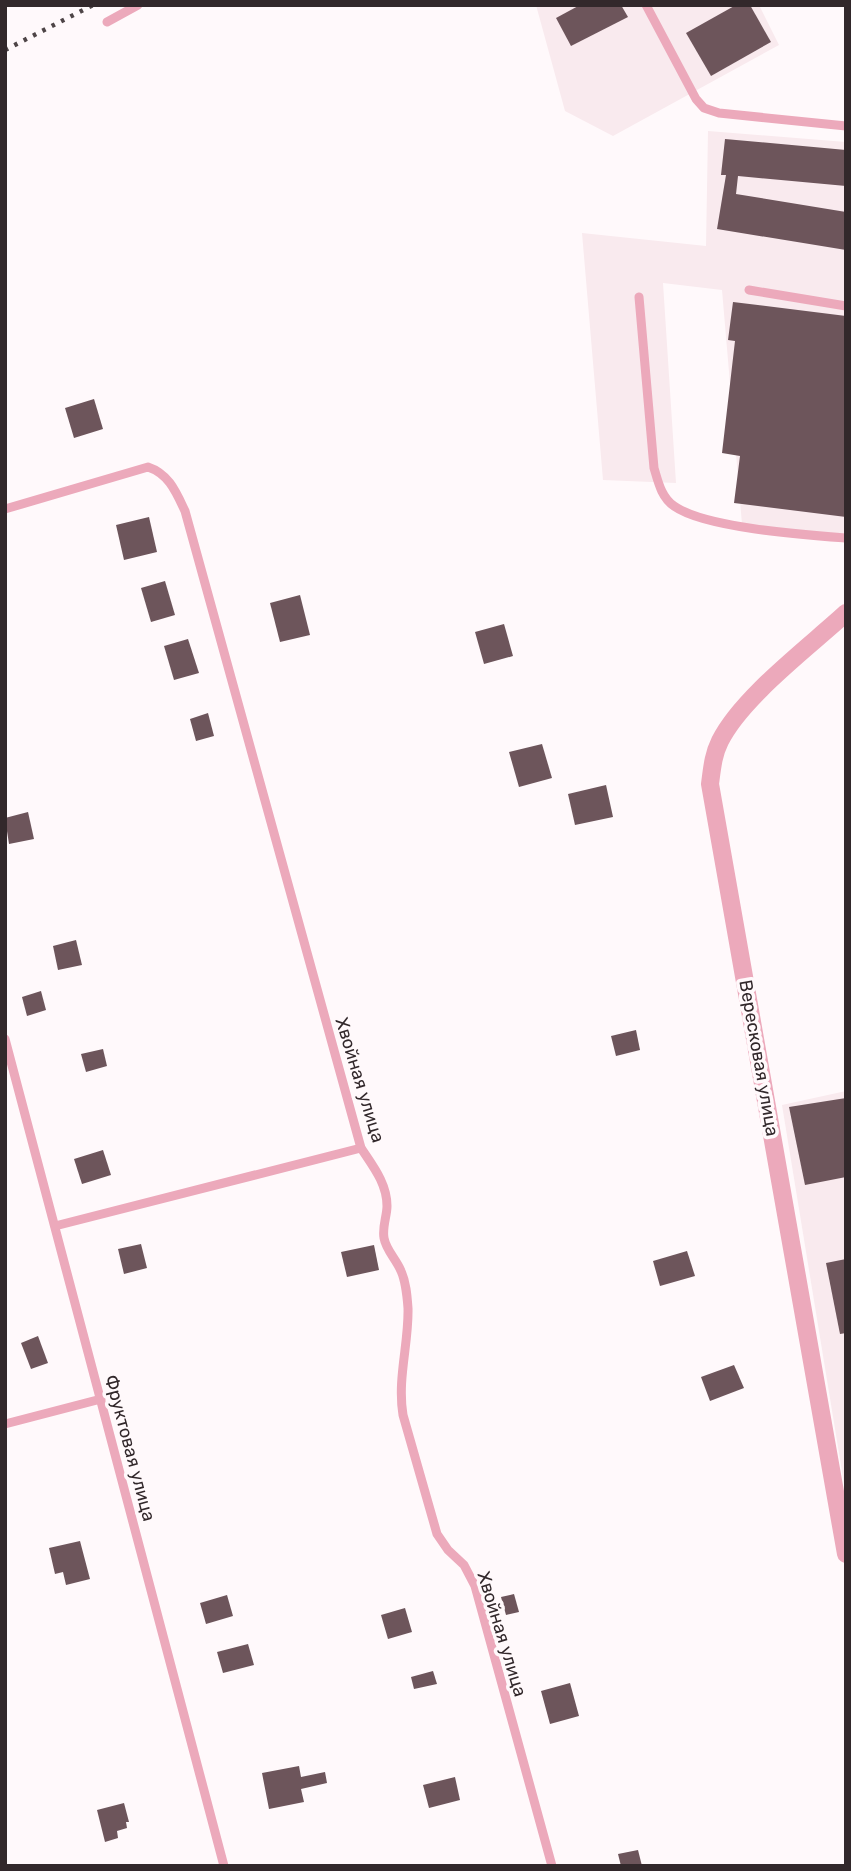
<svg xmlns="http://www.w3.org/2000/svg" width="851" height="1871" font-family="Rubik,sans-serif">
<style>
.built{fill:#f9eaee}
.building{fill:#6d555b}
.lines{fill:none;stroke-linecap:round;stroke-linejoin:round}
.lane{stroke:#eca9bb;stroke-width:9}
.street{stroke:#eca9bb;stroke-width:18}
.rail{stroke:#4e4547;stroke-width:4.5;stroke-dasharray:3.5 7;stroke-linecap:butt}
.labels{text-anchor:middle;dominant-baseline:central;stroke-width:7;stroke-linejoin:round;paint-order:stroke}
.street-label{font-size:18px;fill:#32282b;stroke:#fff9fb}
</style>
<rect width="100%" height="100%" fill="#fff9fb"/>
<g class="built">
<polygon points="536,5 759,5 779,45 613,136 565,111"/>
<polygon points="708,131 846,142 846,536 742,524 722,290 663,283 676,483 603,480 582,233 706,246"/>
<polygon points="846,1091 846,1496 782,1105"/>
</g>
<g class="building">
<polygon points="580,5 621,5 628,17 571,46 556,18"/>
<polygon points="736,5 750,5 771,42 711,76 686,33"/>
<polygon points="725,139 846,150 846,186 738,176 736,194 846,212 846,250 717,229 726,175 721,175"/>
<polygon points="733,302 846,316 846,517 734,503 740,456 722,453 735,341 728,340"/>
<polygon points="94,399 103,429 74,438 65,408"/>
<polygon points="149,517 157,552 124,560 116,525"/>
<polygon points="165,581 175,615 151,622 141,588"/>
<polygon points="300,595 310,635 280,642 270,603"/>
<polygon points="504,624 513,656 484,664 475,632"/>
<polygon points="188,639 199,673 174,680 164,646"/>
<polygon points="208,713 214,736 196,741 190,719"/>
<polygon points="542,744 552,778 519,787 509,752"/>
<polygon points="606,785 613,817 575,825 568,794"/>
<polygon points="28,812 34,839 9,844 5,818"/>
<polygon points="76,940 82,965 58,970 53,946"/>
<polygon points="41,991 46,1010 27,1016 22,997"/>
<polygon points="636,1030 640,1050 616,1056 611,1036"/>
<polygon points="103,1049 107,1066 86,1072 81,1054"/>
<polygon points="846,1098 846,1177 805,1185 789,1107"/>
<polygon points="103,1150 111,1175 82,1184 74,1159"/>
<polygon points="141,1244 147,1268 124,1274 118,1249"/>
<polygon points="374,1245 379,1270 347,1277 341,1252"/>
<polygon points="687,1251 695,1276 660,1286 653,1261"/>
<polygon points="846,1259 846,1333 840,1334 826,1263"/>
<polygon points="38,1336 48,1363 31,1369 21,1343"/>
<polygon points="734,1365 744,1388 710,1401 701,1377"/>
<polygon points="80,1541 90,1579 66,1585 63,1572 55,1574 49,1548"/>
<polygon points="514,1594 519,1612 506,1615 501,1597"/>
<polygon points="227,1595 233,1616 206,1624 200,1603"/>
<polygon points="405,1608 412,1632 388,1639 381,1615"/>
<polygon points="248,1644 254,1665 223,1673 217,1652"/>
<polygon points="433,1671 437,1684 414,1689 411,1677"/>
<polygon points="570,1683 579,1716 550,1724 541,1691"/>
<polygon points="299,1766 301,1777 325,1772 327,1783 301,1789 304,1802 269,1809 262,1773"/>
<polygon points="455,1777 460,1800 429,1808 423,1785"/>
<polygon points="124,1803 129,1822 126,1822 127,1828 117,1831 118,1838 105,1842 97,1810"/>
<polygon points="638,1850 642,1866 621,1866 618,1854"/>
</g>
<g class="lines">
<g class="lane">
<polyline points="646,5 696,99 704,108 719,113 846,126"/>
<polyline points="107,22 138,5"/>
<polyline points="749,290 846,306"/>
<path d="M639,297L654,468C658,481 661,497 674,506C705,528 806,535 846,538"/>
<path d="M5,509L148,467C169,474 176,492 185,511L361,1148C372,1165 387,1183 387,1206C387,1216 382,1227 384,1238C386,1250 396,1259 401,1271C406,1282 407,1295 408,1308C409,1343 397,1379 403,1415L437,1534L448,1550L464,1565L475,1586L552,1866"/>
<polyline points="5,1039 224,1866"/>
<polyline points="55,1226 361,1148"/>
<polyline points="5,1424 101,1399"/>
</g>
<path class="street" d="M846,613C809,647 742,697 720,741C713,755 712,769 710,784L846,1554"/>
<polyline class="rail" points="5,50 93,5"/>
</g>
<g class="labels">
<g class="street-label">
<text transform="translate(759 1058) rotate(80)">Вересковая улица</text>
<text transform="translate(360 1080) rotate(73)">Хвойная улица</text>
<text transform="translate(130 1448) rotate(75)">Фруктовая улица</text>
<text transform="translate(502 1634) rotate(73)">Хвойная улица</text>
</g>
</g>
<rect width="851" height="1871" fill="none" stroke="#32282b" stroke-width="14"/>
</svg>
